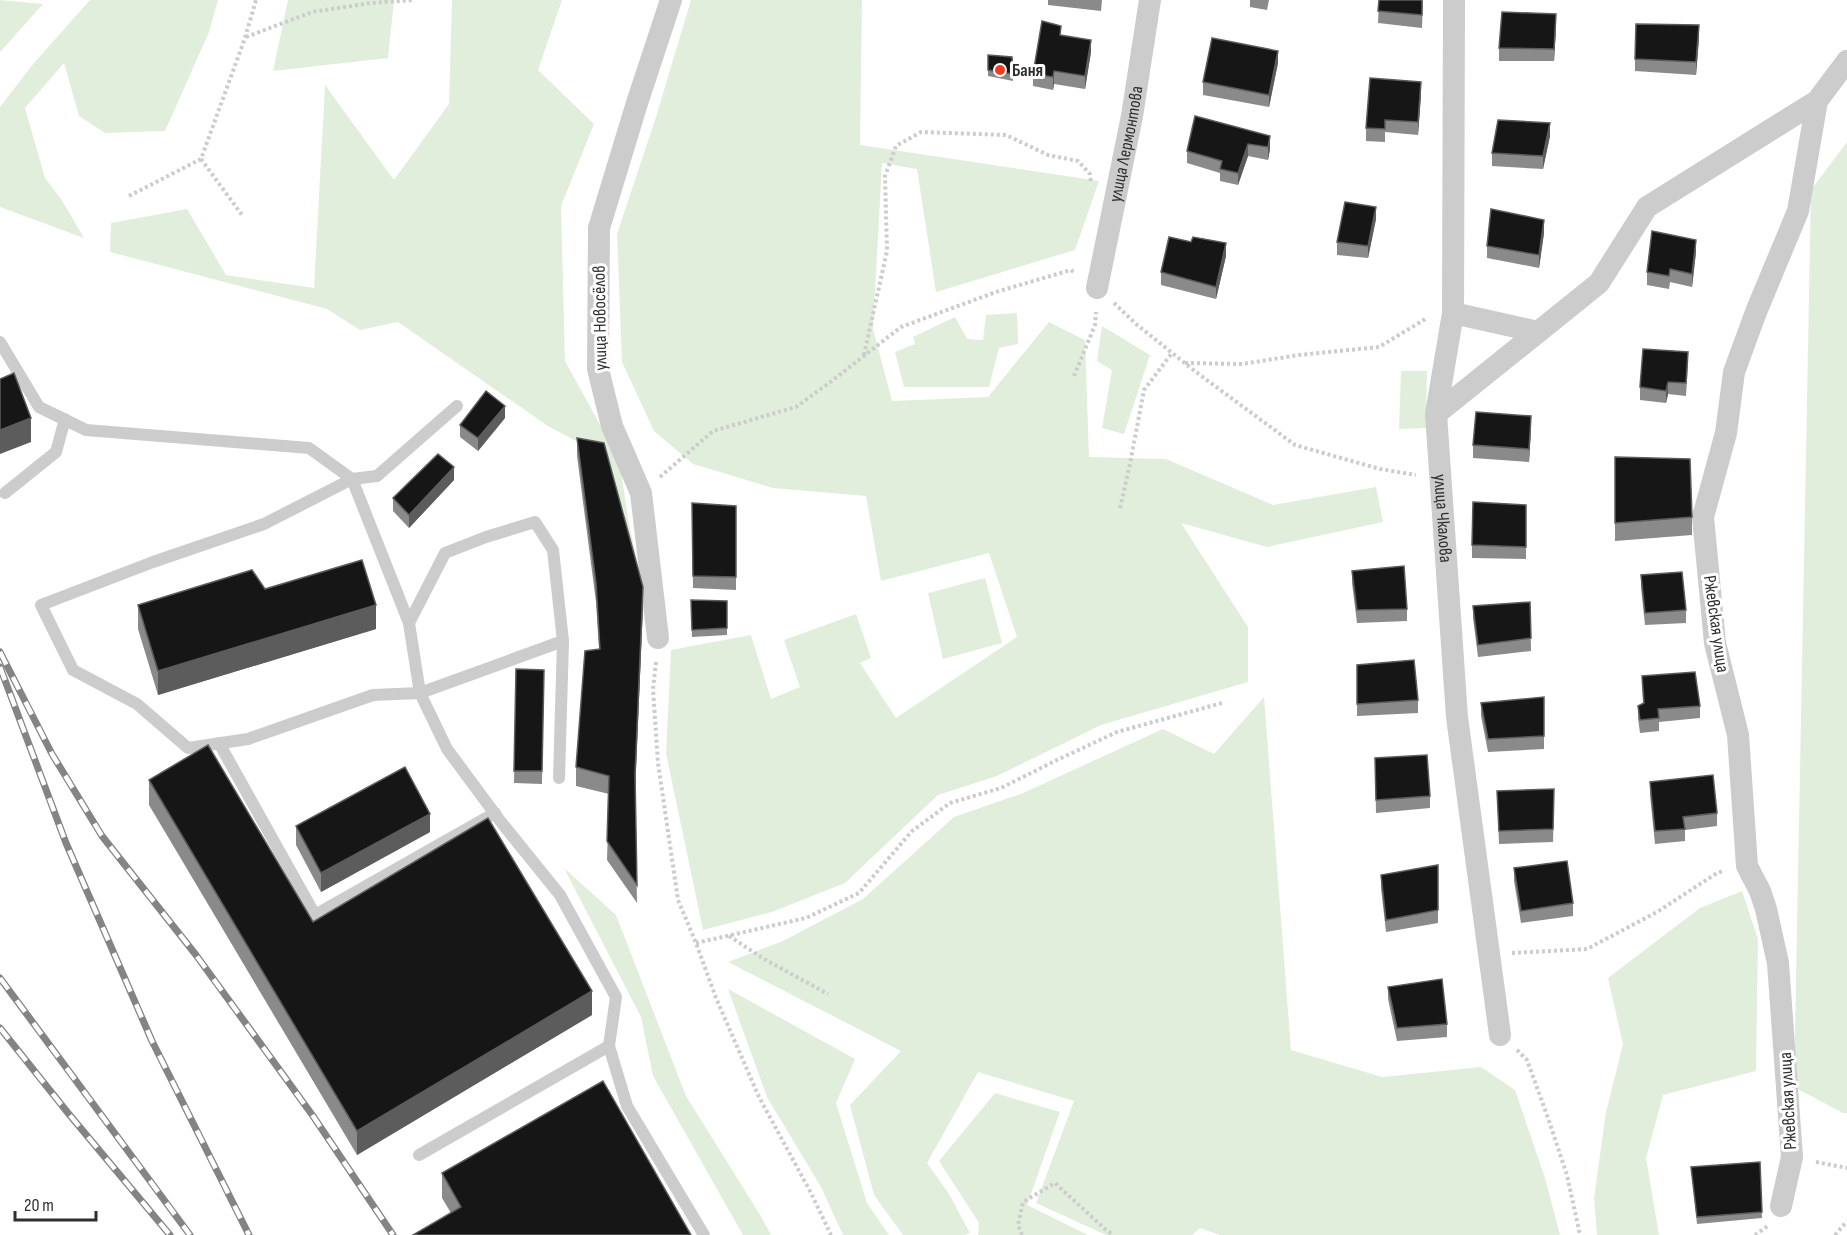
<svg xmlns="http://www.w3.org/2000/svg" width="1847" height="1235" font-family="'Sofia Sans Condensed',sans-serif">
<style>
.green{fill:#e2eedc}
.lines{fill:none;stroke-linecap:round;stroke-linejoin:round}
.path{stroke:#ccc;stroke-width:4;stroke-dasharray:3 3;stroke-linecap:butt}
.lane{stroke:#ccc;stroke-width:12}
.street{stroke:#ccc;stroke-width:22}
.rail-casing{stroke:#848484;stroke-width:7}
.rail{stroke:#fff;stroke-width:4.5;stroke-dasharray:14;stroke-linecap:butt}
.wall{fill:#8a8a8a}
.shaded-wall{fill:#5c5c5c}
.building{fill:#161616;stroke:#5c5c5c;stroke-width:1.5}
.poi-dot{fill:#f73921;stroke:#fff;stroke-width:2}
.labels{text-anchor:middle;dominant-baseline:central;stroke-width:6;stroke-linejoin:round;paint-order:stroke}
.poi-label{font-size:18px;font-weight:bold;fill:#2f2f2f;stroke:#fff;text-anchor:start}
.street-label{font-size:18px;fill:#2f2f2f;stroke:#fff}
</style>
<rect width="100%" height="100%" fill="#fff"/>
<g class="green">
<polygon points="0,0 43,4 0,52"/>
<polygon points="90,0 218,0 209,32 165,131 105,133 79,116 64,63 25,108 45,178 61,199 84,238 0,207 0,107 34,63"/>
<polygon points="288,0 394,0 388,58 273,71"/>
<polygon points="452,0 562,0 538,70 594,124 561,206 565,361 619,459 629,524 642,581 644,605 606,457 548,426 398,322 360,330 327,309 110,252 111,223 187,209 226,275 314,288 325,85 394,180 449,104"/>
<polygon points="691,0 862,0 860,145 1099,181 1075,250 936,292 917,169 882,163 873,329 892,401 988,397 1049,322 1085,340 1089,457 1166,459 1273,505 1376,487 1383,522 1267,547 1181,523 1248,627 1248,682 1101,725 997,776 938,795 845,883 772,912 703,930 666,753 671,650 751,635 771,699 800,687 784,640 856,614 871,658 860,663 896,718 1017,637 989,553 881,581 866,496 773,488 693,464 654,431 622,362 617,234 656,117"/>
<polygon points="1847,142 1847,1113 1843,1113 1794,1087 1811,190"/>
<polygon points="1017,313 1018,344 999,348 989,387 904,387 895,352 915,344 913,337 955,317 967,339 983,340 986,315"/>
<polygon points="1102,326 1150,355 1124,434 1102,428 1112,370 1097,361"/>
<polygon points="1401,371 1427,371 1426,428 1399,429"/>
<polygon points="985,578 1002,643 943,659 928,593"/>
<polygon points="1264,697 1291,1050 1382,1077 1481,1067 1515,1090 1545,1178 1560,1235 1220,1235 1200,1228 1192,1235 1106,1235 1036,1203 1074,1101 978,1072 927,1163 949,1194 970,1233 965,1235 903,1235 874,1195 850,1105 901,1051 728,962 783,941 863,899 954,817 1023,793 1163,729 1214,754"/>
<polygon points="564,868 616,915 686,1096 762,1218 771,1235 743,1235 653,1076 641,1017"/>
<polygon points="1742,891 1758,939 1756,1071 1663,1095 1646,1158 1659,1235 1597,1235 1594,1198 1606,1112 1623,1044 1608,978 1700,908"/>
<polygon points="728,989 855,1059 836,1103 867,1203 889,1235 843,1235 821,1187 767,1097"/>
<polygon points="995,1093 1060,1112 1027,1205 1088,1235 978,1235 979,1223 939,1161"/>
</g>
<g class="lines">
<g class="path">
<polyline points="246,37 312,12 371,3 414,0"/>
<polyline points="201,159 242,215"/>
<polyline points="129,196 201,159 245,38 256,0"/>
<polyline points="1114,303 1136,324 1196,372 1295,445 1380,469 1416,475"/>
<polyline points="864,355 887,251 885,176 896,146 921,132 1006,135 1048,155 1078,161 1090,174 1091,183"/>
<polyline points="1185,363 1242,364 1299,355 1379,347 1427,318"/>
<polyline points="1074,376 1095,325 1096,312"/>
<polyline points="660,477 713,431 796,407 833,380 901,327 996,292 1071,270 1075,273"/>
<polyline points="1120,508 1129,469 1144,390 1172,353"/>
<polyline points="656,662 653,689 658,763 678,900 696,943 716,998 759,1097 811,1193 831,1235"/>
<polyline points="729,936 764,959 828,994"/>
<polyline points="696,943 806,918 859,893 912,831 950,803 1001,788 1057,760 1117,732 1222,703"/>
<polyline points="1512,953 1587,949 1657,912 1717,873 1723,871"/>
<polyline points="1517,1050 1527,1060 1548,1118 1567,1175 1580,1235"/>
<polyline points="1816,1162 1847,1168"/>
<polyline points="1022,1235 1018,1225 1023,1202 1055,1183 1105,1229 1113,1235"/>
<polyline points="1755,1235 1769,1225"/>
<polyline points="1835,1235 1847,1221"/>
</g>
<g class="lane">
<polyline points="0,342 39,407 86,430 309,448 352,479 409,623"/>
<polyline points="457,406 377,476 352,479 264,524 153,562 41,605 73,670 137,704 188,748 248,739 373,695 420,693 563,641"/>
<polyline points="5,493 56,452 65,419"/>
<polyline points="219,743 315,915 495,813"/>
<polyline points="559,778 563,641 553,550 535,522 486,537 445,553 409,623 420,693 447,749 501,822 560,895 616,997 609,1046 627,1106 704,1235"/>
<polyline points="419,1155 609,1046"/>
</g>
<g class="street">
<path id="s1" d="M1454,0L1453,313L1436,414L1457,717L1500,1035"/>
<path id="s2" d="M1097,288L1132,116L1150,0"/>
<polyline points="1453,313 1538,332"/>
<polyline points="1436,414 1599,283 1647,207 1817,101"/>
<polyline points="658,638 641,493 612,426 598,369 599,228 637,103 671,0"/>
<polyline points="1781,1206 1792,1157 1778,963 1766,909 1760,891 1747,866 1738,735 1715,643 1703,517 1726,433 1734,372 1756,312 1798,211 1817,101 1847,61"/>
</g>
<defs>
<g id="rail">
<polyline points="0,652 52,754 102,836 196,955 313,1116 393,1235"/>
<polyline points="0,667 66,843 152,1041 249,1235"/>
<polyline points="0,978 190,1235"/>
<polyline points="0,1028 68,1113 170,1235"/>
</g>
</defs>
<use href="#rail" class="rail-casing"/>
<use href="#rail" class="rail"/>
</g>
<g class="wall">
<polygon points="1048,0 1102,0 1101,11 1048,5"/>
<polygon points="1250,0 1269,0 1267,10 1250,7"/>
<polygon points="1379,0 1423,0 1422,28 1378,23"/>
<polygon points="1556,27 1554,61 1499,61 1499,48"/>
<polygon points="1061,35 1091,52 1085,89 1054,84 1053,90 1033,86 1033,74"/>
<polygon points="1699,38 1696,75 1635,71 1635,59"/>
<polygon points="988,55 1012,57 1013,81 988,76"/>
<polygon points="1278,63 1269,107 1203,95 1203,82"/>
<polygon points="1421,95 1418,135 1385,132 1385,142 1366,141 1366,128"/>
<polygon points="1270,136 1270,149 1268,160 1248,156 1238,185 1220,181 1220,173 1187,163 1187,151"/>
<polygon points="1550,136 1543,169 1492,166 1492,153"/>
<polygon points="1376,219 1368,258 1337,255 1337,242"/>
<polygon points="1544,233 1539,268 1487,258 1487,246"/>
<polygon points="1191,242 1226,256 1216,299 1161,285 1161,272"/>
<polygon points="1696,252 1692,287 1670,282 1669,289 1647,285 1647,272"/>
<polygon points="1688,364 1686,396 1668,394 1666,403 1640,400 1640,387"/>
<polygon points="505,418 478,451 460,437 460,425"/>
<polygon points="1531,428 1529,462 1473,458 1473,445"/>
<polygon points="577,438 643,606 635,789 637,903 607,860 609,794 576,786 576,767 599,649 596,602 577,456"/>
<polygon points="1615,457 1692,517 1692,535 1615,541"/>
<polygon points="454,480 409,528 393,511 393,498"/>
<polygon points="692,503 736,506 736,590 693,588"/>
<polygon points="1526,505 1526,559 1472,558 1472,545"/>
<polygon points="1352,571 1407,609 1407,621 1357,623 1352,583"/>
<polygon points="1641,575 1686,610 1686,623 1645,625 1641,587"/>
<polygon points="265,589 376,629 158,695 138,629 138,605"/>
<polygon points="691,600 727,601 727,635 692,637"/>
<polygon points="1530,602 1531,651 1478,657 1473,618 1473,606"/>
<polygon points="1357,665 1418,700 1418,713 1357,716"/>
<polygon points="516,669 544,670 542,784 514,783"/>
<polygon points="1642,676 1700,706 1700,718 1659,722 1659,731 1640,733 1638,718 1638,706 1643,703"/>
<polygon points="1544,697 1544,749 1488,752 1481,716 1481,703"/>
<polygon points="1375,758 1430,796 1430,808 1376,813"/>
<polygon points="149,780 313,922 592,1015 357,1155 149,805"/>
<polygon points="1650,782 1717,813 1717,826 1685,830 1685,841 1655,844 1650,795"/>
<polygon points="1497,791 1554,802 1553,842 1499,844"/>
<polygon points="296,826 430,832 321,892 296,845"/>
<polygon points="1438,865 1438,923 1386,932 1381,888 1381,875"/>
<polygon points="1514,868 1573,903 1573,916 1521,923 1514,881"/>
<polygon points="1388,987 1447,1024 1447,1037 1397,1041 1388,999"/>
<polygon points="1760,1162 1762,1218 1697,1224 1691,1167"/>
<polygon points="442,1173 691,1235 451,1213 442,1198"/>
</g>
<g class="shaded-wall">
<polygon points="1556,14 1556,27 1554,61 1554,49"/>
<polygon points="1699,25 1699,38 1696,75 1696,62"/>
<polygon points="1091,40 1091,52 1085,89 1085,76"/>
<polygon points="1278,51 1278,63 1269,107 1269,95"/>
<polygon points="1054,71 1054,84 1053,90 1053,77"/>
<polygon points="1421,82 1421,95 1418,135 1418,122"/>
<polygon points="1550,123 1550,136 1543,169 1543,156"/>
<polygon points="1270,136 1270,149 1268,160 1268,147"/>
<polygon points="1248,144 1248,156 1238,185 1238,173"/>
<polygon points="1376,207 1376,219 1368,258 1368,246"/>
<polygon points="1544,220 1544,233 1539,268 1539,255"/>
<polygon points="1696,240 1696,252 1692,287 1692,274"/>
<polygon points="1226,243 1226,256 1216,299 1216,287"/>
<polygon points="1668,382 1668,394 1666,403 1666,391"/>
<polygon points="505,406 505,418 478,451 478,438"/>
<polygon points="1531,416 1531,428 1529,462 1529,449"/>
<polygon points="31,418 31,442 0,454 0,430"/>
<polygon points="454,467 454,480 409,528 409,515"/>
<polygon points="643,587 643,606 635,794 635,775"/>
<polygon points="376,605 376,629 158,695 158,671"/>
<polygon points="430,814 430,832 321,892 321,873"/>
<polygon points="592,991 592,1015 357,1155 357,1131"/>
</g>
<g class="building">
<polygon points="1379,0 1422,0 1422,15 1378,11"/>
<polygon points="1502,12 1556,14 1554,49 1499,48"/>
<polygon points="1042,21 1061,26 1060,35 1091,40 1085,76 1054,71 1053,77 1033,74"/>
<polygon points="1636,24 1699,25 1696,62 1635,59"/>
<polygon points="1212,38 1278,51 1269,95 1203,82"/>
<polygon points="988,55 1012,57 1013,74 988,70"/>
<polygon points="1370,78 1421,82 1418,122 1385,120 1385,129 1366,128"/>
<polygon points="1195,116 1270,136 1268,147 1248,144 1238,173 1220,169 1222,161 1187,151"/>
<polygon points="1498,120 1550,123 1543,156 1492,153"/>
<polygon points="1345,202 1376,207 1368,246 1337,242"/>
<polygon points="1491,209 1544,220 1539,255 1487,246"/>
<polygon points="1652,231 1696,240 1692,274 1670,269 1669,276 1647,272"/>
<polygon points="1169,237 1191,242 1193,237 1226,243 1216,287 1161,272"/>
<polygon points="1643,349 1688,352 1686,383 1668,382 1666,391 1640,387"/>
<polygon points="14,373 31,418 0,430 0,379"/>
<polygon points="486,391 505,406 478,438 460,425"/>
<polygon points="1476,412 1531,416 1529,449 1473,445"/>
<polygon points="577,438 604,443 643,587 635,775 637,885 607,841 609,776 576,767 585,651 600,649 596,583"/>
<polygon points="438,454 454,467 409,515 393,498"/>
<polygon points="1615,457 1690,459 1692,517 1615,523"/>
<polygon points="1473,502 1526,505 1526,547 1472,545"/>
<polygon points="692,503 736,506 736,577 693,576"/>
<polygon points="362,560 376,605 158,671 138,605 252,570 265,589"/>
<polygon points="1404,566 1407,609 1357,610 1352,571"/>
<polygon points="1682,572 1686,610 1645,613 1641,575"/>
<polygon points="691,600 727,601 727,628 692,630"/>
<polygon points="1530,602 1531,638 1478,645 1473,606"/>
<polygon points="1414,660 1418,700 1357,704 1357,665"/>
<polygon points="516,669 544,670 542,771 514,771"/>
<polygon points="1695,672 1700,706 1658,709 1659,718 1640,720 1638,706 1644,703 1642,676"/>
<polygon points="1544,697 1544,736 1488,739 1481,703"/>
<polygon points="208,745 313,922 488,818 592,991 357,1131 149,780"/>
<polygon points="1427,755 1430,796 1376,800 1375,758"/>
<polygon points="405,767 430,814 321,873 296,826"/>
<polygon points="1713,775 1717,813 1683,817 1685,829 1655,831 1650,782"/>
<polygon points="1554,789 1553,829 1499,831 1497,791"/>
<polygon points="1567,861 1573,903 1521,911 1514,868"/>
<polygon points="1438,865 1438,910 1386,920 1381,875"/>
<polygon points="1442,979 1447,1024 1397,1028 1388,987"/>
<polygon points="603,1081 691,1235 413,1235 461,1207 442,1173"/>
<polygon points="1760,1162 1762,1212 1697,1217 1691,1167"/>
</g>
<circle class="poi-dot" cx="1000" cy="70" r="6"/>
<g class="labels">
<g class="poi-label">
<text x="1012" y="70">Баня</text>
</g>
<g class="street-label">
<text stroke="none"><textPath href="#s2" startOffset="147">улица Лермонтова</textPath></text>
<text transform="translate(600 318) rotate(-91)">улица Новосёлов</text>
<text stroke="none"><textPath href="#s1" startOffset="520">улица Чкалова</textPath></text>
<text transform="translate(1716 624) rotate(82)">Ржевская улица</text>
<text transform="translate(1788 1101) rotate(-93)">Ржевская улица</text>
</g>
</g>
<path d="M15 1211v9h81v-9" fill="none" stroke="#2f2f2f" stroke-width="3"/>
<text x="24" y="1211" font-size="18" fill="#2f2f2f" stroke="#ffffff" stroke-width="4.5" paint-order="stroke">20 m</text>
</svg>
